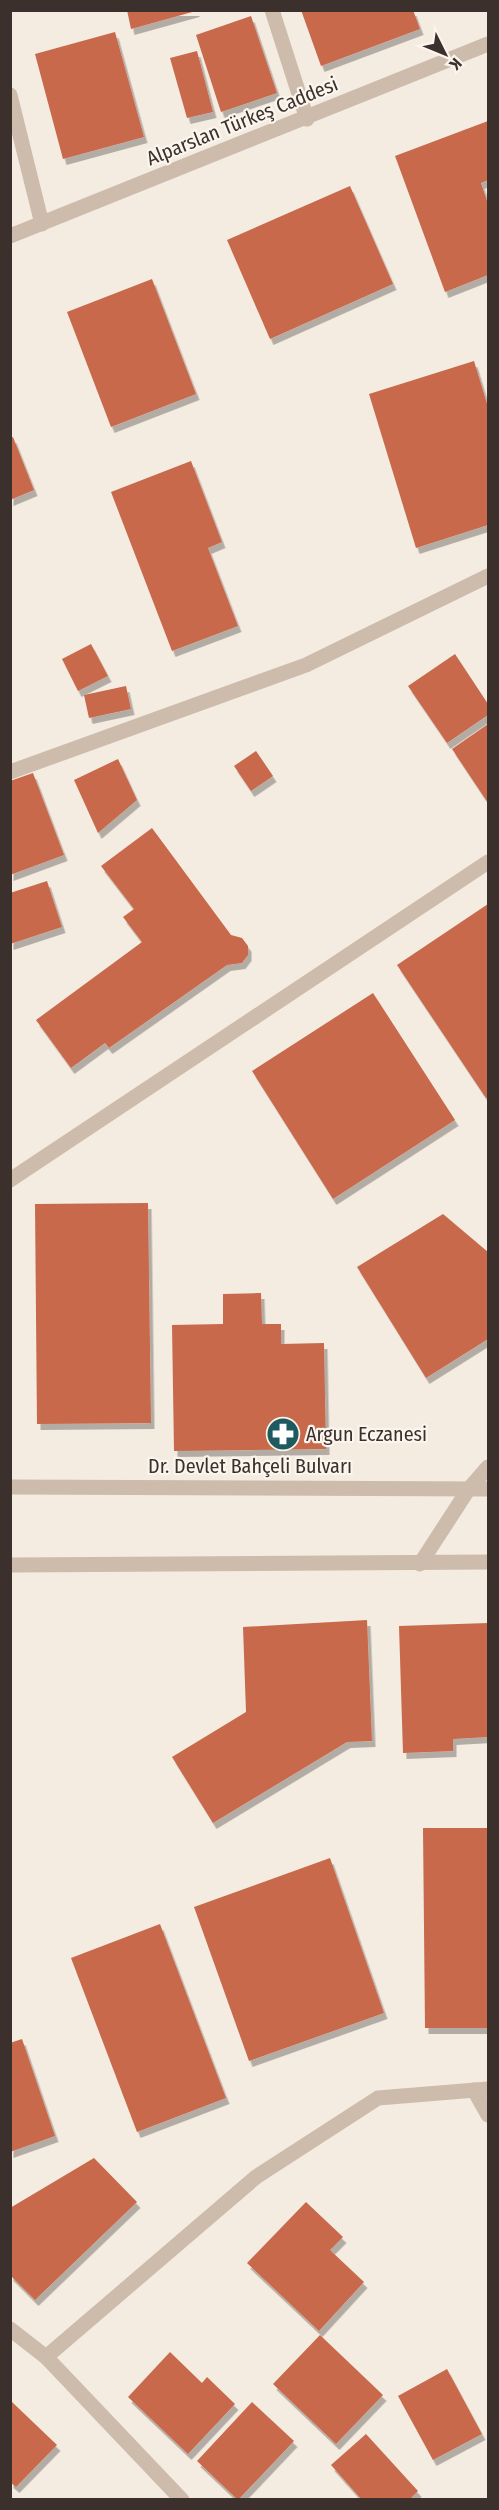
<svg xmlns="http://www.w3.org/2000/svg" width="499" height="2510" font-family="'Fira Sans Condensed',sans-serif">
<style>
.building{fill:#c8694b;filter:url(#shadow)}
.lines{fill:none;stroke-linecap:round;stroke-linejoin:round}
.street{stroke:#cdbbac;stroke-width:15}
.labels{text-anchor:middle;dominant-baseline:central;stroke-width:4.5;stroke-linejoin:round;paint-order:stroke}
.street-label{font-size:20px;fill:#3b302b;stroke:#fbf5ee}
.poi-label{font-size:20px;fill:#3b302b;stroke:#fbf5ee;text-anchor:start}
</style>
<defs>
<filter id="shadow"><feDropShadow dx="3.5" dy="6" stdDeviation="0" flood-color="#0004"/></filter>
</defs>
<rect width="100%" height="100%" fill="#f4ebe1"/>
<g class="building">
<polygon points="127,10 196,10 196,11 131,29"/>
<polygon points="301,10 413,10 420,29 321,66"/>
<polygon points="251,16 277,93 221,112 196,35"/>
<polygon points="115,32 144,137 63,159 35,54"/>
<polygon points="197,51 213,112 187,118 170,58"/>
<polygon points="488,121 488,180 481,183 488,204 488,275 445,292 395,156"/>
<polygon points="350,186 393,284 270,339 227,240"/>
<polygon points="152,279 196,394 111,427 67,312"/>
<polygon points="474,361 488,407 488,525 416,548 369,394"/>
<polygon points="13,437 34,490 10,500 10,438"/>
<polygon points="191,461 222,542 208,548 238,626 172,651 111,492"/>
<polygon points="91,644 108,676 78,691 62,659"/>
<polygon points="455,654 488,704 488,715 447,743 408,686"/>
<polygon points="126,686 131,709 89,718 84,695"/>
<polygon points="488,724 488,803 452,749"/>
<polygon points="256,751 273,776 251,791 234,766"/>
<polygon points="118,759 137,800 98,833 74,780"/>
<polygon points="33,773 64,855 10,875 10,781"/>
<polygon points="152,828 231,935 242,938 248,946 248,955 242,963 227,965 109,1048 105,1043 71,1068 36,1020 142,942 123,917 134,909 101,866"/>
<polygon points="47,881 62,927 10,944 10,893"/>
<polygon points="488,904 488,1097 486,1098 397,965"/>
<polygon points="373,993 455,1120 333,1199 252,1071"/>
<polygon points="148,1203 151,1423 37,1424 35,1204"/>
<polygon points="443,1214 488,1252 488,1339 426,1378 357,1267"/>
<polygon points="261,1293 262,1324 281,1324 281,1344 324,1343 326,1449 174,1451 172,1325 223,1324 223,1294"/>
<polygon points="367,1620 372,1741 347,1742 213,1823 172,1757 246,1712 243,1627"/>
<polygon points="488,1623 488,1737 453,1739 453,1751 403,1753 399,1626"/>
<polygon points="423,1828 488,1828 488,2028 425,2028"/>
<polygon points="330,1858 384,2013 249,2061 194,1907"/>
<polygon points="160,1924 226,2098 137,2132 71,1958"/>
<polygon points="22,2039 55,2136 10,2152 10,2043"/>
<polygon points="94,2158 137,2202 35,2300 10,2275 10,2208"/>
<polygon points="306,2202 343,2237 330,2250 364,2282 319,2331 247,2263"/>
<polygon points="320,2335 383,2395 336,2444 273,2384"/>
<polygon points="170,2352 202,2383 207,2377 235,2404 188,2454 128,2397"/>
<polygon points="447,2369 482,2434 433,2460 398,2396"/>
<polygon points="12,2402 57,2445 16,2487 10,2482"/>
<polygon points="252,2402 294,2441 238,2500 197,2461"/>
<polygon points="366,2434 418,2491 409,2500 362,2500 331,2465"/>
</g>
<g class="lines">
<g class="street">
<polyline points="272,10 307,119"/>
<polyline points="10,95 42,224"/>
<polyline points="10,236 488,44"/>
<polyline points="10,772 306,665 488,576"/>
<polyline points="10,1180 488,862"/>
<polyline points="10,1487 488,1489"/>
<polyline points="420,1564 468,1490 488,1467"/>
<polyline points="10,1565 488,1562"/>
<polyline points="474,2090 488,2115"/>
<polyline points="10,2329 46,2357 182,2500"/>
<polyline points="46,2357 256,2177 378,2098 488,2089"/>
</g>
</g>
<defs>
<symbol id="pharmacy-disc" viewBox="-11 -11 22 22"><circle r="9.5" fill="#1f5a5e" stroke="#fbf5ee"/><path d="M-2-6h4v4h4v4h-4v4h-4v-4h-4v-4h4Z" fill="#fff"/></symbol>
</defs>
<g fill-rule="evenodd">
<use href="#pharmacy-disc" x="264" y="1415" width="38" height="38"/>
</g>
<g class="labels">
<g class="street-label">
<text transform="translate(242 121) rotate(-22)">Alparslan Türkeş Caddesi</text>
<text x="250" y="1466">Dr. Devlet Bahçeli Bulvarı</text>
</g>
<g class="poi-label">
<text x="306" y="1434">Argun Eczanesi</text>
</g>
</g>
<rect width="499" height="2510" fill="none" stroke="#3b302b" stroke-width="24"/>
<g transform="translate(445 54) rotate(133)" stroke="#fbf5ee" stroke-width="4.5" paint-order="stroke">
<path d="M0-4.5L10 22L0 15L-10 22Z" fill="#3b302b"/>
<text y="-9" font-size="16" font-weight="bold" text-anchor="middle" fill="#3b302b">K</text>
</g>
</svg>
